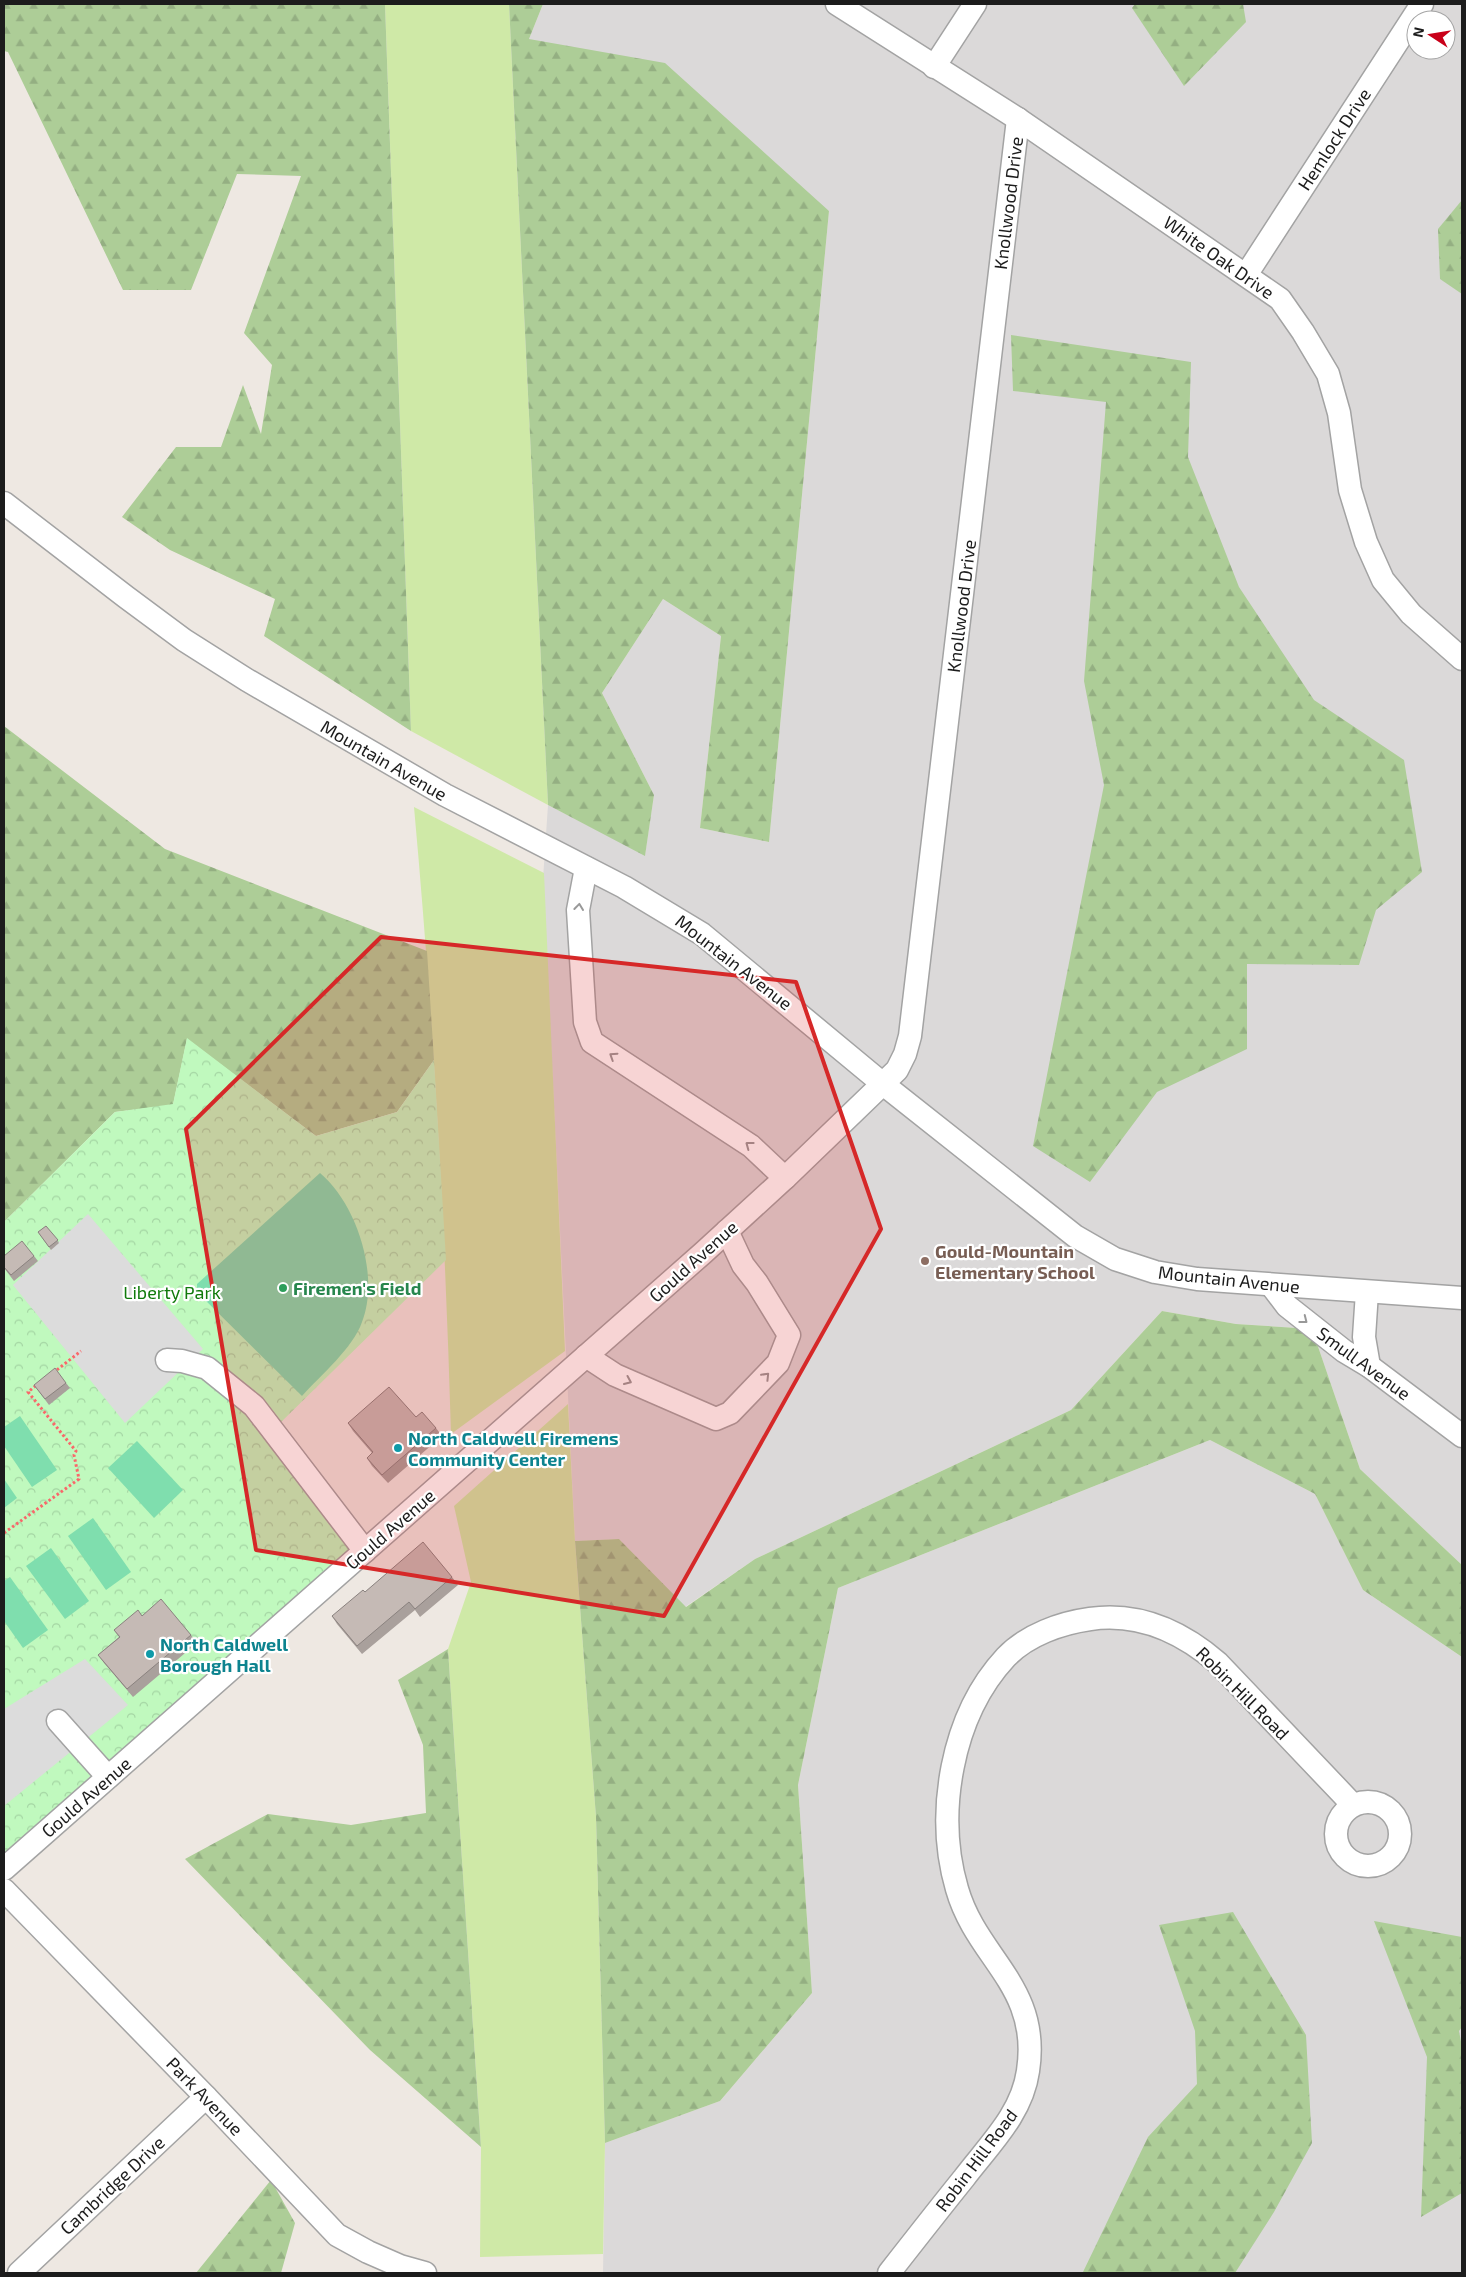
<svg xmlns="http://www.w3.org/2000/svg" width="1466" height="2277" font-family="'Exo 2',sans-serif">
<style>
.residential{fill:#dbd9d9;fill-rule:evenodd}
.grass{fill:#cfe9a7}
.forest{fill:url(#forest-firs)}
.park{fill:url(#park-crowns)}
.pitch{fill:#7fdeae}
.parking{fill:#dcdcdc}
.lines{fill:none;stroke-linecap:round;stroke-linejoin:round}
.minor-casing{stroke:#a3a3a3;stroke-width:25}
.path{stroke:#f9676a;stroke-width:3;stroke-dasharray:2.5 2.5;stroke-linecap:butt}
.minor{stroke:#fff;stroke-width:22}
.wall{fill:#a9a09c}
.building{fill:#c5bab5;stroke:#8a827f}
.oneway{stroke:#999}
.marked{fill:#d62828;fill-opacity:0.2;stroke:#d62828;stroke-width:4;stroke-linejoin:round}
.education-dot{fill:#8d6e63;stroke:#fff;stroke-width:2}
.leisure-dot{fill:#2e9e5b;stroke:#fff;stroke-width:2}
.culture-dot{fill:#0f9aa8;stroke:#fff;stroke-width:2}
.labels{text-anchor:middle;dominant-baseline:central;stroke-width:4.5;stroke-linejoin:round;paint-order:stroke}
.street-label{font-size:18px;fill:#1c1c1c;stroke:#fff}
.education-label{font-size:18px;font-weight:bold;fill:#785e54;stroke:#fff;text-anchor:start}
.leisure-label{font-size:18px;font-weight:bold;fill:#27864d;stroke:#fff;text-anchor:start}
.park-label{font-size:18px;fill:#107a0b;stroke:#fff}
.culture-label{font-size:18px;font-weight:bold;fill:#0d838f;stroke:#fff;text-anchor:start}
</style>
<defs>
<pattern id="forest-firs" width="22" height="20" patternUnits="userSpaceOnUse" patternTransform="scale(1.25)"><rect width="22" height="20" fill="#adcd97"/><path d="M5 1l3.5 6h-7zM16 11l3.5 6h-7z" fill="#94af82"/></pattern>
<pattern id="park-crowns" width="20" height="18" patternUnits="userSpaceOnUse" patternTransform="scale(1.25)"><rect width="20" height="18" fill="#c0f9be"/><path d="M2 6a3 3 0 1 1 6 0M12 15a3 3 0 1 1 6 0" fill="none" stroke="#a4d5a3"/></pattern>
</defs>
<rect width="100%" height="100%" fill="#eee8e2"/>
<g class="residential">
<path d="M543,4H1462V1565L1360,1469L1312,1329L1236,1324L1162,1311L1071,1410L755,1559L685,1607L619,1539L575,1541L543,879L548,805L645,855L654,795L602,693L663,599L721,636L700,828L769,842L829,211L529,39ZM1416,20H1446V50H1416Z"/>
<polygon points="1210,1440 1315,1494 1363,1590 1462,1657 1462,2273 603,2273 605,2143 720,2101 812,1993 798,1785 838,1588"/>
</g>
<g class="grass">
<polygon points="385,4 509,4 548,805 411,731"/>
<path d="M414,807L544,873L565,1351L451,1434C445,1224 433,1016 414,807Z"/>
<polygon points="568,1404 575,1541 596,1817 605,2143 603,2254 480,2257 481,2147 448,1649 471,1582 454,1506"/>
</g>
<g class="forest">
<polygon points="4,4 385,4 411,731 264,636 275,599 170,550 122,517 176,447 221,447 243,385 261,434 272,365 244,333 301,176 237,174 191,290 123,290 8,52 4,51"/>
<polygon points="509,4 543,4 529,39 665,63 829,211 769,842 700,828 721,636 663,599 602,693 654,795 645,856 548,805"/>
<polygon points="1135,4 1243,4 1246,22 1184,86 1132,8"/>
<polygon points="1462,200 1462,294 1440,279 1438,229"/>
<polygon points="1011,335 1191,362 1188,457 1239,587 1314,700 1404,760 1422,872 1376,910 1359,965 1247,964 1247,1049 1157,1092 1090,1182 1033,1146 1104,785 1084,681 1106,402 1013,391"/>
<polygon points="4,726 165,849 427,951 434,1060 397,1112 316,1136 187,1039 173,1105 115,1112 4,1222"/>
<polygon points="1162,1311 1236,1324 1312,1329 1360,1469 1462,1565 1462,1657 1363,1590 1315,1494 1210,1440 838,1588 798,1785 812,1993 720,2101 605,2143 596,1817 575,1541 619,1539 686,1607 755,1559 1071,1410"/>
<polygon points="448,1649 481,2147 370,2050 185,1859 268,1814 351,1825 426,1813 423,1745 398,1680"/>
<polygon points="1233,1912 1306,2035 1312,2143 1274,2212 1235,2273 1085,2273 1083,2272 1148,2137 1197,2084 1195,2031 1159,1925"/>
<polygon points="1374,1921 1462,1937 1462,2027 1459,2031 1462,2047 1462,2193 1421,2217 1427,2057"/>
<polygon points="271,2180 295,2223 281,2273 196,2273"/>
</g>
<polygon class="park" points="187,1038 316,1136 397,1112 434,1060 446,1260 275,1428 368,1549 4,1856 4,1222 115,1112 173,1104"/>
<g class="pitch">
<path d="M320,1173C357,1204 380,1276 362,1322C353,1348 321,1375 302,1396L197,1292V1284Z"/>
<polygon points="20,1416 57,1470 32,1487 4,1446 4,1427"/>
<polygon points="137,1441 183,1490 154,1518 108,1468"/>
<polygon points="4,1479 17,1498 4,1508"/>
<polygon points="93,1518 131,1572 106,1590 68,1536"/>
<polygon points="51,1548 89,1601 65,1619 26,1566"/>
<polygon points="10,1577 48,1630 23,1648 4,1621 4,1581"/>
</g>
<g class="parking">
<polygon points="88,1214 203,1349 125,1423 13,1285"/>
<polygon points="85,1659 128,1705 4,1806 4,1709"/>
</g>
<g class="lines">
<defs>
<g id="minor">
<polyline points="837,4 1018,119 1280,299 1303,332 1328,374 1339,413 1350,490 1366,542 1383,580 1411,614 1462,659"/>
<polyline points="934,67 975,4"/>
<polyline points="1246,275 1422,4"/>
<polyline points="4,503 126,597 184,640 247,680 445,795 624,887 702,934 883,1084 1075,1236 1115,1259 1155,1272 1197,1279 1462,1298"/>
<polyline points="586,868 578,910 585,1022 592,1042 751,1146 785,1178"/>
<polyline points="1271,1285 1287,1306 1344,1351 1369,1366 1462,1436"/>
<polyline points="1367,1292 1364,1337 1369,1366"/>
<polyline points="586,1356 615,1375 716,1419 730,1413 778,1363 789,1335 757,1283 743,1265 727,1231"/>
<polyline points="167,1360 182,1361 207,1368 254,1406 365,1551"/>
<polyline points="58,1721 108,1777"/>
<circle cx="1368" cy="1834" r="32"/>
<polyline points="4,1869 703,1253 785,1178 897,1070 905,1054 910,1036 1018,119"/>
<polyline points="4,1890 206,2097 337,2235 368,2252 400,2266 425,2273"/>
<polyline points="19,2273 206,2097"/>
<path d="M889,2273C914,2241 939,2209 964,2178C989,2145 1022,2114 1028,2071C1041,1986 977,1959 957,1889C935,1814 951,1716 1006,1657C1027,1635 1061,1623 1090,1619C1139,1612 1182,1632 1218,1663L1353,1805"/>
</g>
</defs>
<use href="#minor" class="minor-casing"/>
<g class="path">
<polyline points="53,1373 81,1351"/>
<polyline points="4,1533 79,1479 74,1455 76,1451 28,1392 38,1384"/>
</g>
<use href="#minor" class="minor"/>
</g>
<g class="wall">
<polygon points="46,1226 59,1243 51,1250 38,1232"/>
<polygon points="4,1256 34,1256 38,1261 14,1281 4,1268"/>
<polygon points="66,1383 70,1388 49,1405 34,1385"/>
<polygon points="416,1417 436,1428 442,1436 388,1483 372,1466 367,1458 372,1453 353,1431 348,1423"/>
<polygon points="452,1577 458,1585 420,1617 415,1610 362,1654 337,1624 332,1616"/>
<polygon points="142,1616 191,1635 197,1643 133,1697 104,1663 98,1655 119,1637 114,1630"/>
</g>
<g class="building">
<polygon points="46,1226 58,1240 49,1247 38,1232"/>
<polygon points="22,1241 34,1256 11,1275 4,1267 4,1256"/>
<polygon points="55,1368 66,1383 45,1399 34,1385"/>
<polygon points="389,1387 416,1417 422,1412 436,1428 382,1475 367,1458 373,1452 348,1423"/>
<polygon points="423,1542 452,1577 415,1609 409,1602 357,1646 332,1616 363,1590 365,1592"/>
<polygon points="161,1599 191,1635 127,1689 98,1655 120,1637 114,1630 138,1610 142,1616"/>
</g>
<defs><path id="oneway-chevron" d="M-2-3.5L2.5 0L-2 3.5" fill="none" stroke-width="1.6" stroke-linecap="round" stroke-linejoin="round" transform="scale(1.25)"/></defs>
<g class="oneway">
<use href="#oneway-chevron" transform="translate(579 907) rotate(-83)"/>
<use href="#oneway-chevron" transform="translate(613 1056) rotate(-147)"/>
<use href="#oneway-chevron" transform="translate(749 1145) rotate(-143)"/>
<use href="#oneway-chevron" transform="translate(1304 1320) rotate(38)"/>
<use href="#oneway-chevron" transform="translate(766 1376) rotate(-46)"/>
<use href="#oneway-chevron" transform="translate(628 1381) rotate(24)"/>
</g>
<path class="marked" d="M381,937L796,982L881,1229L664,1616L256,1550L186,1129Z"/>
<circle class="education-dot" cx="925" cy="1261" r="5"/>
<circle class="leisure-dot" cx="283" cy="1288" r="5"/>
<g class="culture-dot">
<circle cx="398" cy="1448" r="5"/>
<circle cx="150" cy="1654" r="5"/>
</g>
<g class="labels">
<g class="street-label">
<text transform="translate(1334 139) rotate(-57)">Hemlock Drive</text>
<text transform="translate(1008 203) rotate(-83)">Knollwood Drive</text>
<text transform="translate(1219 257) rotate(35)">White Oak Drive</text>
<text transform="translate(961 606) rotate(-83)">Knollwood Drive</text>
<text transform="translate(384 760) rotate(30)">Mountain Avenue</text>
<text transform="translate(734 962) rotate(38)">Mountain Avenue</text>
<text transform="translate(693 1261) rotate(-42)">Gould Avenue</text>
<text transform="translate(1229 1279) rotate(6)">Mountain Avenue</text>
<text transform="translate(1364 1363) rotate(36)">Smull Avenue</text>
<text transform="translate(390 1529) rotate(-41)">Gould Avenue</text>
<text transform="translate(1243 1693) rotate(45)">Robin Hill Road</text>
<text transform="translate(86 1797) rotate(-41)">Gould Avenue</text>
<text transform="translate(205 2096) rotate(46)">Park Avenue</text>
<text transform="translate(976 2160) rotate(-53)">Robin Hill Road</text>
<text transform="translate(112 2185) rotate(-43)">Cambridge Drive</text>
</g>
<g class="education-label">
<text x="935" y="1251">Gould-Mountain<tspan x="935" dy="21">Elementary School</tspan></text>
</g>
<g class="leisure-label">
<text x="293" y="1288">Firemen's Field</text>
</g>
<g class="park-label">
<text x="172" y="1292">Liberty Park</text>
</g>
<g class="culture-label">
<text x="408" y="1438">North Caldwell Firemens<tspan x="408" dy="21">Community Center</tspan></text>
<text x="160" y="1644">North Caldwell<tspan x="160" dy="21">Borough Hall</tspan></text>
</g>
</g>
<rect width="1466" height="2277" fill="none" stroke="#1c1c1c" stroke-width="10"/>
<g transform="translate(1431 35) rotate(282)"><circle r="24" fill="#ffffff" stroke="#a4a4a4"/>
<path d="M0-4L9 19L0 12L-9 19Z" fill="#c90019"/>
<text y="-8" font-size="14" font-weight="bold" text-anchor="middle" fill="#1c1c1c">N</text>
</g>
</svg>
